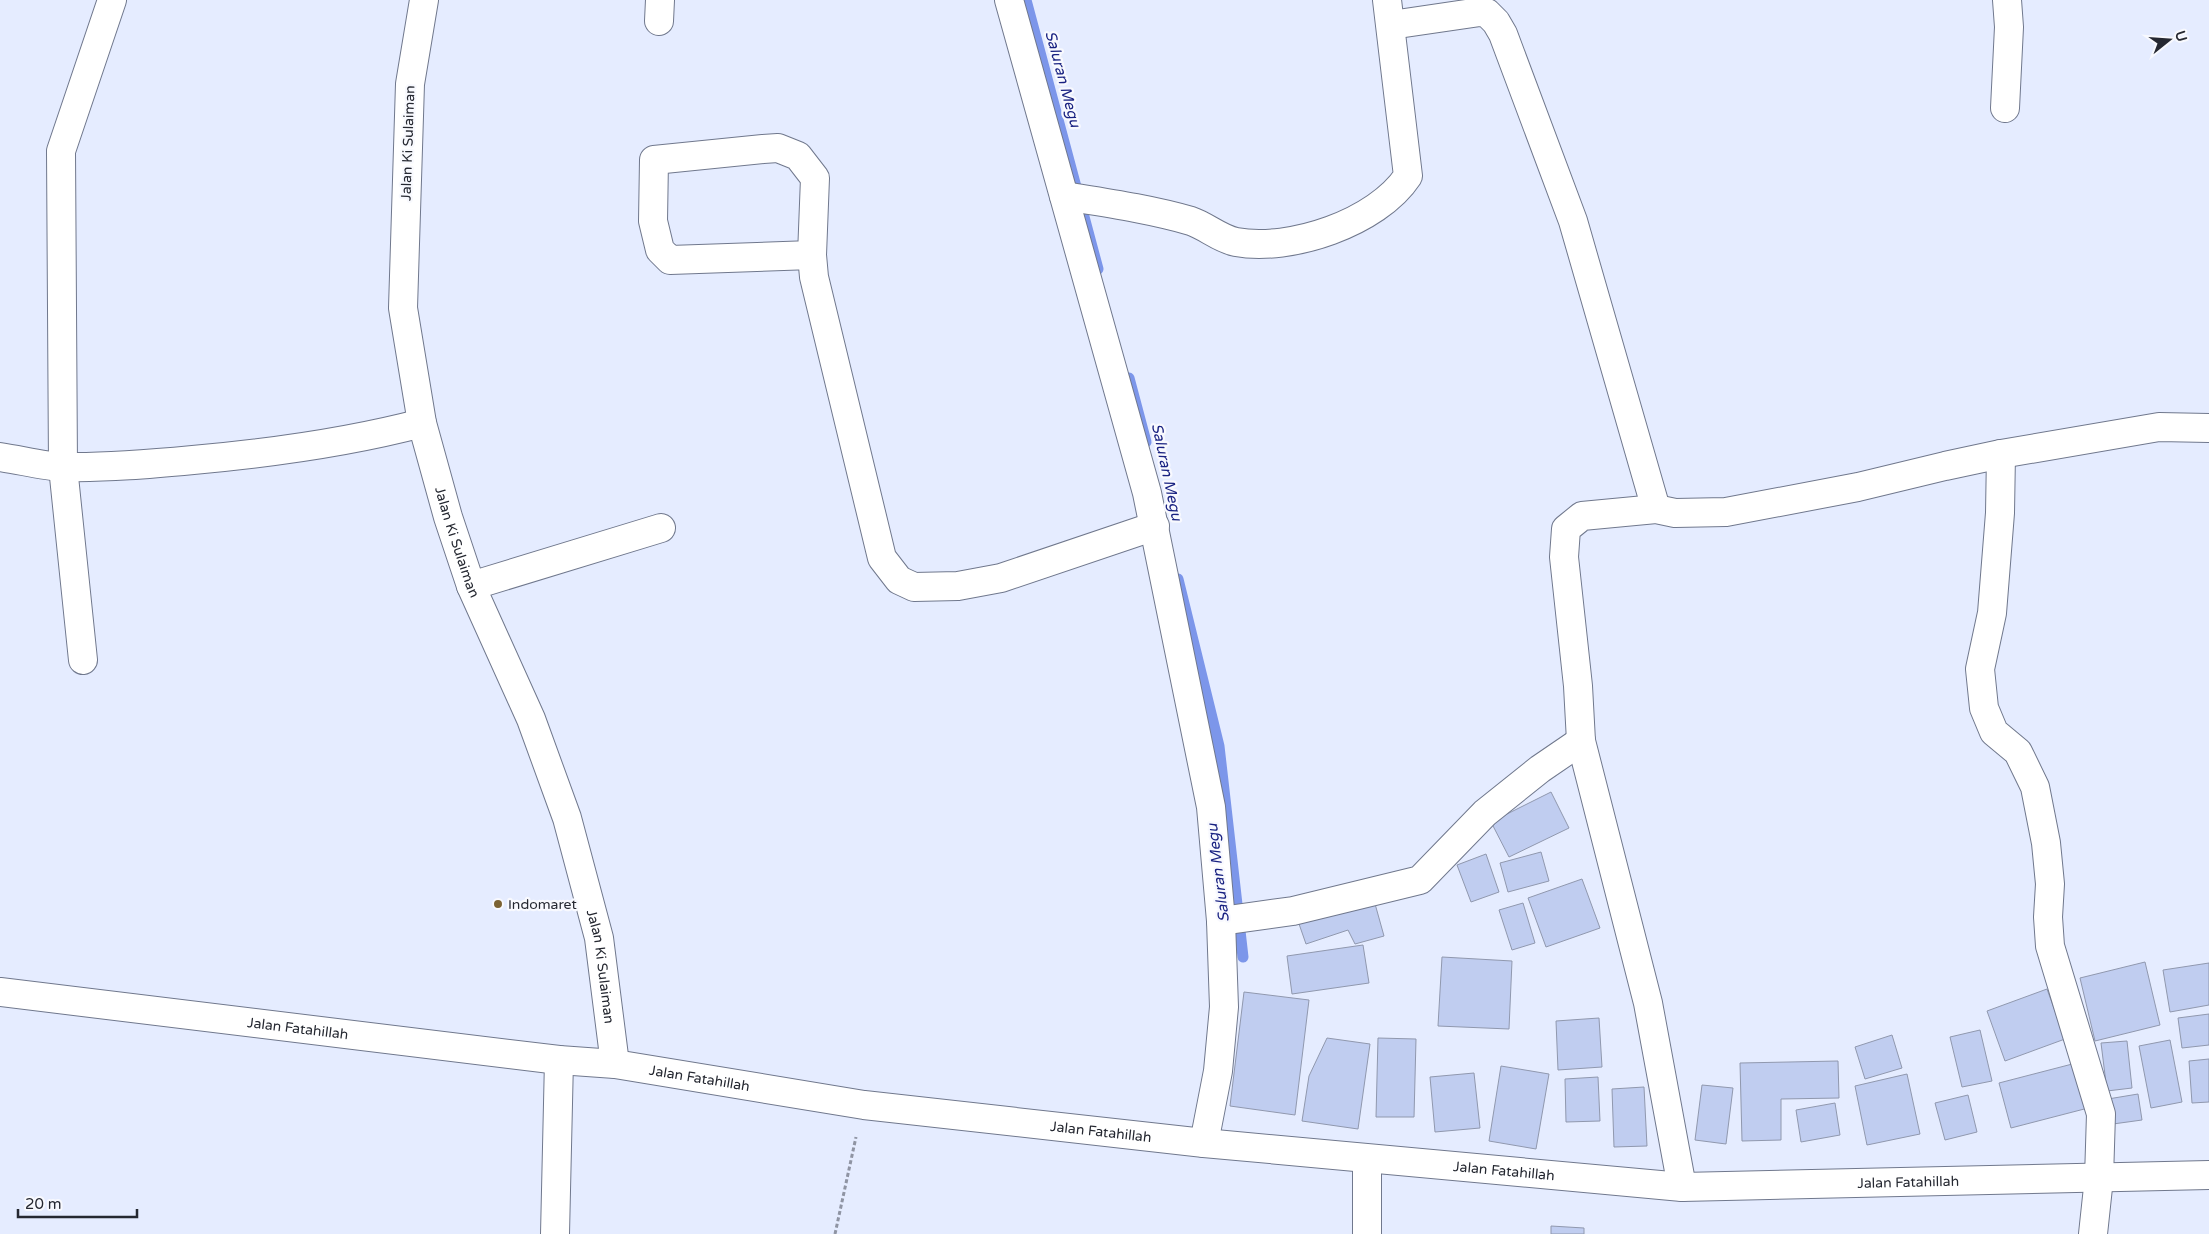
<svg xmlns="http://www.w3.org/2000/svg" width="2209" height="1234" font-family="'Varela Round',sans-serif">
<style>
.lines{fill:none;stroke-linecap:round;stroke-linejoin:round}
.stream{stroke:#7c96ea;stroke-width:11}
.building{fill:#c0cdf0;stroke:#9098ae}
.street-casing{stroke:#70788d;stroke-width:30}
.secondary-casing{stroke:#70788d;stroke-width:30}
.path{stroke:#8f94a3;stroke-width:3;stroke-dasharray:4 2.5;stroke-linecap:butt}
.street{stroke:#fff;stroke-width:28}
.secondary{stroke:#fff;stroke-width:28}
.poi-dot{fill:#7b6233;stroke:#f8f9fe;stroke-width:2}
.labels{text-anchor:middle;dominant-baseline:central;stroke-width:4.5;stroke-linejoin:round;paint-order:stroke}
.street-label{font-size:14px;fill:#252831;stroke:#f8f9fe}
.poi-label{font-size:14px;fill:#252831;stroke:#f8f9fe;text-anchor:start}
.water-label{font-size:15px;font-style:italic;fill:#182181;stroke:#f8f9fe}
</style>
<rect width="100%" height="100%" fill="#e5ecff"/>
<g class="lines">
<g class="stream">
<polyline points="1026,0 1098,269"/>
<polyline points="1129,378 1146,442"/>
<polyline points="1178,579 1219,746 1243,957"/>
</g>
</g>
<g class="building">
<polygon points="1551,792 1569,828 1509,857 1491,822"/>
<polygon points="1541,852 1549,881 1508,892 1500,863"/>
<polygon points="1486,854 1499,892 1471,902 1457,865"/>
<polygon points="1582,879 1600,928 1546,947 1528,898"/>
<polygon points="1372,893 1384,936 1355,944 1348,930 1306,944 1298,921"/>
<polygon points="1523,903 1535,943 1512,950 1499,910"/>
<polygon points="1363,945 1369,983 1292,994 1287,956"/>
<polygon points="1442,957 1512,961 1509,1029 1438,1026"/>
<polygon points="2145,962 2160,1025 2095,1041 2080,978"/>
<polygon points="2209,963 2209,1005 2170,1012 2163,970"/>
<polygon points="2047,989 2065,1039 2005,1061 1987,1011"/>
<polygon points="1244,992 1309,1000 1295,1115 1230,1106"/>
<polygon points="2209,1014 2209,1045 2182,1048 2178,1018"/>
<polygon points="1599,1018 1602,1067 1558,1070 1556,1021"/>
<polygon points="1980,1030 1992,1081 1962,1087 1950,1037"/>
<polygon points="1892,1035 1902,1068 1865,1079 1855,1047"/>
<polygon points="1327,1038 1370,1044 1358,1129 1302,1121 1309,1076"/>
<polygon points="1378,1038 1416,1039 1414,1117 1376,1117"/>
<polygon points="2170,1040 2182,1102 2151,1108 2139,1046"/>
<polygon points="2127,1041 2132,1088 2107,1091 2101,1043"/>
<polygon points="2209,1059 2209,1102 2192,1103 2189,1061"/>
<polygon points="1838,1061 1839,1098 1781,1099 1781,1140 1742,1141 1740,1063"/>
<polygon points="2080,1062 2092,1107 2011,1128 1999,1083"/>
<polygon points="1501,1066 1549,1074 1536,1149 1489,1141"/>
<polygon points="1474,1073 1480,1128 1435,1132 1430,1077"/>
<polygon points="1907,1074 1920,1134 1867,1145 1855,1086"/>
<polygon points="1598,1077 1600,1121 1566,1122 1565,1079"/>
<polygon points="1702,1085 1733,1088 1726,1144 1695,1140"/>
<polygon points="1644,1087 1647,1146 1614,1147 1612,1089"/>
<polygon points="2138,1094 2142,1120 2113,1124 2108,1099"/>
<polygon points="1968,1095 1977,1132 1945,1140 1935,1103"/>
<polygon points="1835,1103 1840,1135 1801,1142 1796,1110"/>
<polygon points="1551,1226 1584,1228 1584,1234 1551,1234"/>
</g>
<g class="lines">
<defs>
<g id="street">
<path id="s1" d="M424,0L410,84L403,308L422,423L448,517L471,586L531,719L567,818L599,938L615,1064"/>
<polyline points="1009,0 1147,493 1211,807 1221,921 1224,1007 1218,1071 1204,1143"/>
<polyline points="659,21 660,0"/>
<polyline points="1391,25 1480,12 1487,13 1496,22 1503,34 1573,221 1656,509"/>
<polyline points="2005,108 2009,27 2007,0"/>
<path d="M1064,196C1107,203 1149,209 1191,221C1206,226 1220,239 1236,242C1290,252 1377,223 1408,176L1387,0"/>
<polyline points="812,255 670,260 660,250 653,221 654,160 763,149 778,148 798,156 815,178 812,255 814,277 882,558 899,580 914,587 958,586 1001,578 1155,526"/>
<polyline points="2001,454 2000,513 1992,613 1980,669 1984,708 1994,732 2018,752 2035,787 2046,843 2050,884 2048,917 2050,946 2101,1114 2099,1178 2093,1234"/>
<path d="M0,457C21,460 43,466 64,467C107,468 151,464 193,460C271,453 346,443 422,423"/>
<polyline points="471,586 661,528"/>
<polyline points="83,660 63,467 61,151 112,0"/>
<polyline points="1221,921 1293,911 1420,880 1485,813 1540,769 1581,741"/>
<polyline points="1682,1187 1648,1003 1581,741 1578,686 1564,557 1566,529 1582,516 1656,509 1675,513 1726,512 1858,487 1945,466 2001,454 2159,427 2209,428"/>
<polyline points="555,1234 559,1060"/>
<polyline points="1367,1234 1367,1159"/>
</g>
<g id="secondary">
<path id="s2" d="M0,992L559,1060L615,1064L864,1105L1204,1143L1682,1187L2209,1175"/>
</g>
</defs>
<use href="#street" class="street-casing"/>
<use href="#secondary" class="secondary-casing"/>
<polyline class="path" points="835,1234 856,1137"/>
<use href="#street" class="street"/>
<use href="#secondary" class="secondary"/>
</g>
<circle class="poi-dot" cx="498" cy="904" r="5"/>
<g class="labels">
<g class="street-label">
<text transform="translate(408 143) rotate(-88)">Jalan Ki Sulaiman</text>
<text stroke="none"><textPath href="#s1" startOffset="550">Jalan Ki Sulaiman</textPath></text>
<text stroke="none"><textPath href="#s1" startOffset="1000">Jalan Ki Sulaiman</textPath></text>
<text stroke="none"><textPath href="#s2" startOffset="300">Jalan Fatahillah</textPath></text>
<text stroke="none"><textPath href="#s2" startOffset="705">Jalan Fatahillah</textPath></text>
<text stroke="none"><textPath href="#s2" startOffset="1110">Jalan Fatahillah</textPath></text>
<text stroke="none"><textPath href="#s2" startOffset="1515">Jalan Fatahillah</textPath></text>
<text stroke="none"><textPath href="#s2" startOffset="1920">Jalan Fatahillah</textPath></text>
</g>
<g class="poi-label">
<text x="508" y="904">Indomaret</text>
</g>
<g class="water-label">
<text transform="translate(1063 79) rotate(75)">Saluran Megu</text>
<text transform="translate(1167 472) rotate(78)">Saluran Megu</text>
<text transform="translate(1218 873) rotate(-97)">Saluran Megu</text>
</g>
</g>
<g transform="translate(2169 40) rotate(73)" stroke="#f8f9fe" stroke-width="4" paint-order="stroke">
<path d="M0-4L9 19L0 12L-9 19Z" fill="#252831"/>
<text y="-8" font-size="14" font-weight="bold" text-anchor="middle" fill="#252831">U</text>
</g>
<path d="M18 1209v8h119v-8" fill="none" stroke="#252831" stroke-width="2.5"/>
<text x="25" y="1209" font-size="15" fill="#252831" stroke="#f8f9fe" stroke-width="4" paint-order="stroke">20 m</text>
</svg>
